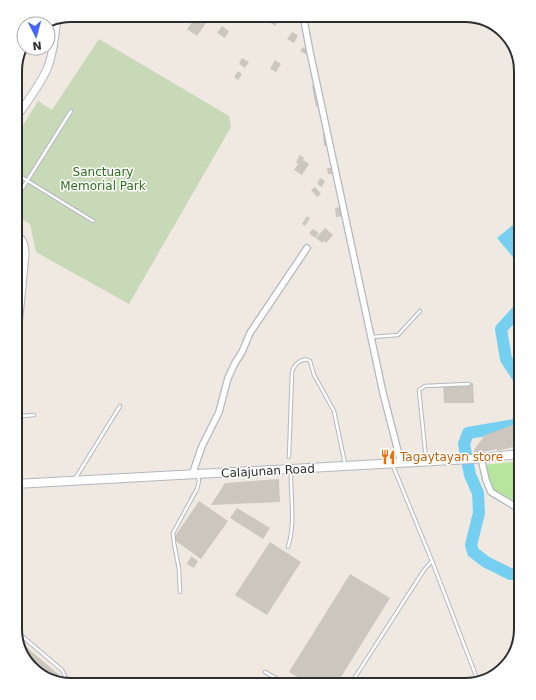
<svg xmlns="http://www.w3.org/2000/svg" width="536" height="700" font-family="'DejaVu Sans',sans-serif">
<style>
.green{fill:#b6e59e}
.cemetery{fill:#c8d9b8}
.water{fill:#75cff0}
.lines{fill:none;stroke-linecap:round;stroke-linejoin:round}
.river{stroke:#75cff0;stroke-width:12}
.building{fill:#cbc7bf}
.service-casing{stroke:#b4b7c1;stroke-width:4.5}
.minor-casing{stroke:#b4b7c1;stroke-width:8}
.tertiary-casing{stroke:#b4b7c1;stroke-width:9}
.secondary-casing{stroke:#b4b7c1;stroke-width:10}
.service{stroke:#fff;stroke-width:2.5}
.minor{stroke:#fff;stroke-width:5.5}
.tertiary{stroke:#fff;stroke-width:7}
.secondary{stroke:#fff;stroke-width:8}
.labels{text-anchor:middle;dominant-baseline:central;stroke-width:3;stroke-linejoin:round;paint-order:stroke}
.park-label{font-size:12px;fill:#2c6e1b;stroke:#fff}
.food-label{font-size:12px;fill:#c56008;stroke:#fff;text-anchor:start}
.street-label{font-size:12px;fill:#2e2e2e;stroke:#fff}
.rim{fill:none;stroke:#2e2e2e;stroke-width:2}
</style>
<rect width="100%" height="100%" fill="#efe9e1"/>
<polygon class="green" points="521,461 521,507 493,490 484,465"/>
<polygon class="cemetery" points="99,39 229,116 231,127 129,304 36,252 30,224 15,215 15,138 38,101 52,110"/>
<polygon class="water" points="519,222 521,222 521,259 517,262 497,238 513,225"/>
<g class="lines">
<g class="river">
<polyline points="521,382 506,359 501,329 521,307"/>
<polyline points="521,574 510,574 486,562 473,552 471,545 479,513 478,493 470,475 464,444 468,433 515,425 521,419"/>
</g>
</g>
<g class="building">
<polygon points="198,15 207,15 210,17 197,36 187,29"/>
<polygon points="272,17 278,22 275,26 268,21"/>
<polygon points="222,26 229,31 225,38 217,33"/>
<polygon points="292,32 298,35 294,43 287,39"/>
<polygon points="303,47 308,51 305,54 300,51"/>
<polygon points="242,58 249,62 245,68 239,64"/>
<polygon points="275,60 281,64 276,72 270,69"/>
<polygon points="238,71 242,74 238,80 234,77"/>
<polygon points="317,85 321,106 316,107 312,86"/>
<polygon points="323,135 327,135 328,145 324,146"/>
<polygon points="300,155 304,158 303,160 309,164 302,175 294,170 298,164 296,162"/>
<polygon points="327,168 333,168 333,174 328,174"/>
<polygon points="320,178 325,181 322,187 317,184"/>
<polygon points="315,187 321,194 317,197 311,190"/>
<polygon points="341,207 343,216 336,217 335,208"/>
<polygon points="307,216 310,218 305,226 302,224"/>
<polygon points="325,228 333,235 326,243 324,241 322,243 316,238"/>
<polygon points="313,229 319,233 315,238 309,233"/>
<polygon points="473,383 474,403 444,403 443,384"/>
<polygon points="521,422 521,445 497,451 497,449 478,453 474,452 474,450 485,435"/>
<polygon points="279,479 280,502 211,505 225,483"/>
<polygon points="199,501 228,521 201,559 173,539"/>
<polygon points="237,508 270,528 263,539 230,518"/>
<polygon points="270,542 301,562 267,615 235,595"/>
<polygon points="191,556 198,561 194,568 187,564"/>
<polygon points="350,574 390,598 336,685 310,685 289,672"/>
<polygon points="18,640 64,679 61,683 43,678 24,660"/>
</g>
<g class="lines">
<defs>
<g id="service">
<polyline points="15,106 21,110"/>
<polyline points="15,173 93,221"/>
<polyline points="15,200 71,111"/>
<polyline points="372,337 398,335 420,311"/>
<polyline points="15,419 21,416 34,415"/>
<path d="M289,457L292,372C294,365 302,356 310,361L314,375L334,411L345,464"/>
<polyline points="426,459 419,390 425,386 469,384"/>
<polyline points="393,466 432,561 478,681"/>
<polyline points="75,479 120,406"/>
<path d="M288,547C296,523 290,495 291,470"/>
<polyline points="180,592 179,569 174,543 173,533 197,489 199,481 198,476"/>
<polyline points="16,631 62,670 65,676 62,683"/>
<polyline points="265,672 288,685"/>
<polyline points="350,685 424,570 432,561"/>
</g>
<g id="minor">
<polyline points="303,15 310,52 383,393 401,463"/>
<polyline points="481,458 486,480 491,492 521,510"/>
<polyline points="192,475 202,446 219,412 228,378 235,363 242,352 250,333 307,248"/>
</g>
<g id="tertiary">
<path d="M15,119C26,103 39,87 47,69C54,54 54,37 57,20"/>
<path d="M15,340L18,327L25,255C25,245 23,239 15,233"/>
</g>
<polyline id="secondary" points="15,484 471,459 521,454"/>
</defs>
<use href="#service" class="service-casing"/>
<use href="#minor" class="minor-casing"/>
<use href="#tertiary" class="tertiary-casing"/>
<use href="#secondary" class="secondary-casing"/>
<use href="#service" class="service"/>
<use href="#minor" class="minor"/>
<use href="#tertiary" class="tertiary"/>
<use href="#secondary" class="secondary"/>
</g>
<defs>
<symbol id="restaurant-bare" viewBox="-9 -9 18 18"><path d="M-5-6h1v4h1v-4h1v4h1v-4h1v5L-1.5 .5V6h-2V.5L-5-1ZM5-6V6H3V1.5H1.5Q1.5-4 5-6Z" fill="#e8710a" stroke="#fff" stroke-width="2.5" paint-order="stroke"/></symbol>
</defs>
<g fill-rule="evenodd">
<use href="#restaurant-bare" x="377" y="446" width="22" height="22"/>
</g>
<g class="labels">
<g class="park-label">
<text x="103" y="172">Sanctuary<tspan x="103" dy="14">Memorial Park</tspan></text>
</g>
<g class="food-label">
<text x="400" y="457">Tagaytayan store</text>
</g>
<g class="street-label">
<text transform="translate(268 471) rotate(-3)">Calajunan Road</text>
</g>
</g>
<path d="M0 0H536V700H0ZM71 22H465A49 49 0 0 1 514 71V629A49 49 0 0 1 465 678H71A49 49 0 0 1 22 629V71A49 49 0 0 1 71 22Z" fill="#fff" fill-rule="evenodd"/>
<path class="rim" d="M71 22H465A49 49 0 0 1 514 71V629A49 49 0 0 1 465 678H71A49 49 0 0 1 22 629V71A49 49 0 0 1 71 22Z"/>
<g transform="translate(36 36) rotate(174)"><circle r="19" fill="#ffffff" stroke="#ababab"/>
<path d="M0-3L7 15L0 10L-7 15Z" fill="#4264fb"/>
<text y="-6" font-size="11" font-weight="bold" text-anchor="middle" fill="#2e2e2e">N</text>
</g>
</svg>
